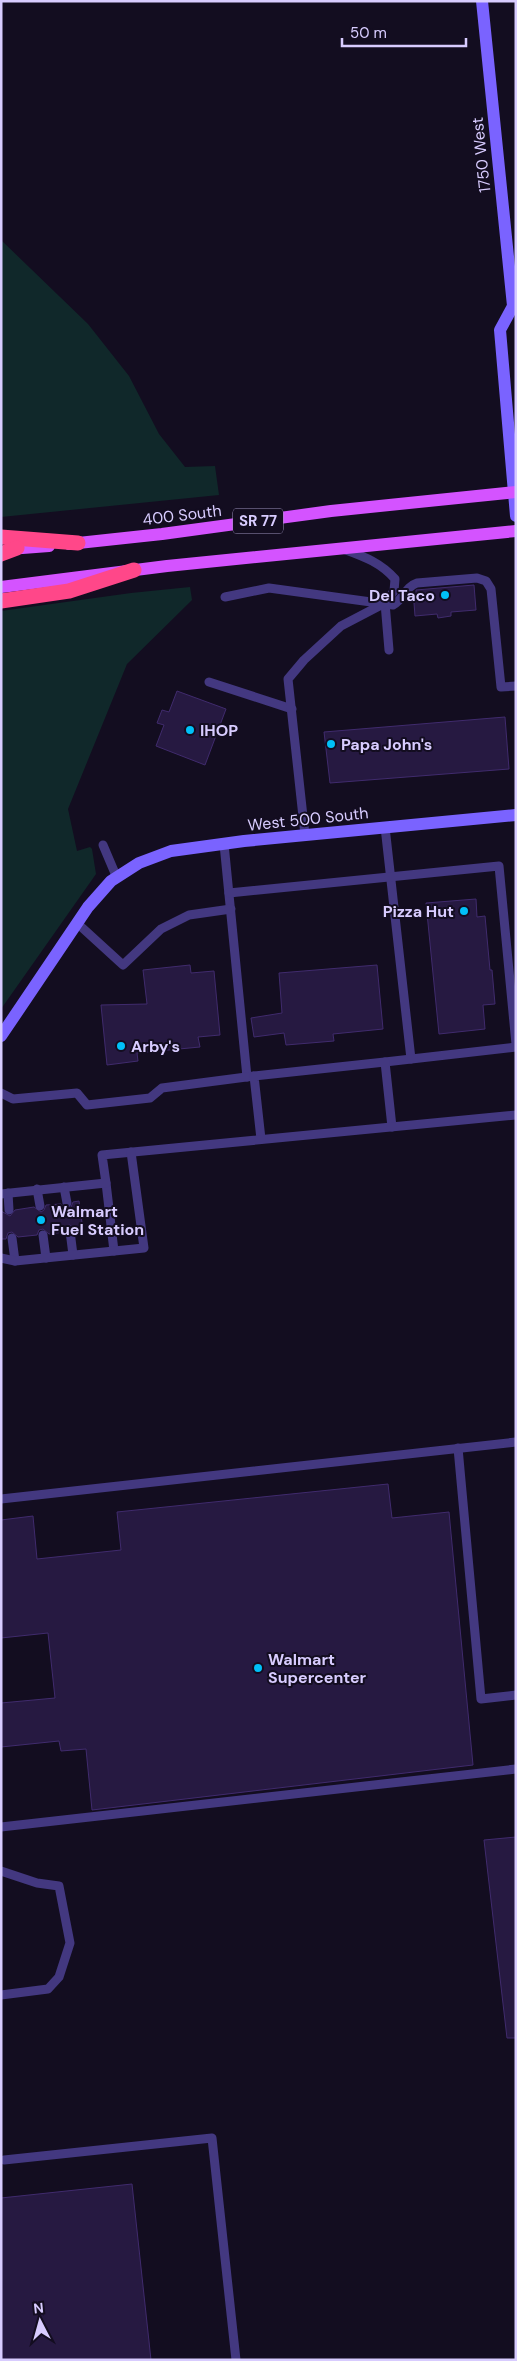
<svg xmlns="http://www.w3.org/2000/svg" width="517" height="2361" font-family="'DM Sans',sans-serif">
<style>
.green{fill:#10282a}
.building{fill:#261941;stroke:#402b6d}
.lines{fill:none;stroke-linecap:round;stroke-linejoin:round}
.lane{stroke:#433880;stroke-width:9}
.secondary{stroke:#7a63ff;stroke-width:12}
.primary{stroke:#d453ff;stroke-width:12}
.highway{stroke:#ff4789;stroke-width:15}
.poi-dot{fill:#00c0f7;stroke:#130d20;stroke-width:2}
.labels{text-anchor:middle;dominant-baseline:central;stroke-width:4;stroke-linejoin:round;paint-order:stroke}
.shield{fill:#130d20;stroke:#9d93bc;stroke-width:1}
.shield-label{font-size:15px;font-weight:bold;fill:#d8ccff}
.street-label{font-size:16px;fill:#d8ccff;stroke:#130d20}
.poi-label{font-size:16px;font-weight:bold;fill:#d8ccff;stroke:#130d20;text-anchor:start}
</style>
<rect width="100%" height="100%" fill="#130d20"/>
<g class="green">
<polygon points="1,240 88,324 129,376 159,434 185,467 215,466 219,495 1,517"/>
<polygon points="190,587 192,600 127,664 68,809 77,851 90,847 92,849 96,874 1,1009 1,611 131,593"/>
</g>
<g class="building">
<polygon points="474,585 476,610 451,612 451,616 438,618 437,614 415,616 414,603 416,602 416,590"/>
<polygon points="177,691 226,709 205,765 156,746 164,725 157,723 162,710 169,712"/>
<polygon points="505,717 509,769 330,783 324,732"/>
<polygon points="476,899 477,917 485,916 490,970 492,970 495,1004 483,1005 485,1029 439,1034 426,903"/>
<polygon points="190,965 191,973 214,971 220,1035 198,1037 200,1047 137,1053 138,1061 107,1065 101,1005 147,1004 143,970"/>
<polygon points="377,965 383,1029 333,1034 334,1041 286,1045 284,1033 254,1037 251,1018 282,1013 279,973"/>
<polygon points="79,1201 83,1230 76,1230 70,1225 66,1226 64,1232 49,1234 43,1229 39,1230 37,1235 18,1237 12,1232 8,1233 6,1239 1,1239 1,1211 10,1216 15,1210 34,1207 41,1212 44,1210 46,1205 61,1204 63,1207 68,1209 71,1207 73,1202"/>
<polygon points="388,1484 392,1518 449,1512 473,1765 92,1810 86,1749 61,1751 59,1741 1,1747 1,1703 55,1698 48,1633 1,1638 1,1520 33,1516 37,1559 121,1550 117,1512"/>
<polygon points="516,1837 516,2038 507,2038 484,1840"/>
<polygon points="132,2184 151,2360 1,2360 1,2198"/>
</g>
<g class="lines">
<g class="lane">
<path d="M225,597L269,588L393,605C404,599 405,587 417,583L477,578L486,581L491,589L501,687L516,686"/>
<polyline points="385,603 389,650"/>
<polyline points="209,682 292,709"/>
<polyline points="385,827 411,1059"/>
<path d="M305,835L288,679L304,660L341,626L385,603L394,591L395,579C381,563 365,557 346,550"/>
<polyline points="224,844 247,1077"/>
<polyline points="103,845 117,878"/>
<polyline points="229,893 499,866 516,1044"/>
<polyline points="77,923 123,965 161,929 189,915 231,909"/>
<polyline points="385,1062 516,1047"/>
<polyline points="1,1093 13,1099 77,1093 87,1105 150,1098 162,1088 254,1076"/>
<polyline points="261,1139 254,1076 385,1062 392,1127"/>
<polyline points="106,1183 114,1251"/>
<polyline points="64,1187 67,1203"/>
<polyline points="37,1189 40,1206"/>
<polyline points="8,1193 9,1210"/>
<polyline points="1,1194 106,1183 102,1155 516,1115"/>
<polyline points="70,1231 73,1255"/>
<polyline points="43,1235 46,1258"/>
<polyline points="12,1238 15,1261"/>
<polyline points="1,1258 15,1261 144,1248 131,1152"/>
<polyline points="458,1448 481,1699 516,1695"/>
<polyline points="1,1499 516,1442"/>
<polyline points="1,1827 516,1769"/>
<polyline points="1,1871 37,1883 59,1886 70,1943 59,1977 48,1989 1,1995"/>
<polyline points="4,2160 212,2138 236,2360"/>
</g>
<g class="secondary">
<polyline points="482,1 513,306 500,330 516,516"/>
<polyline points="1,1036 88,907 111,881 139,863 171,851 244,841 516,815"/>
</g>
<g class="primary">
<polyline points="69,544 162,534 331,511 516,492"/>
<polyline points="9,549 49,546"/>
<polyline points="1,587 167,566 516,531"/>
</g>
<g class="highway">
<polyline points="1,537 78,543"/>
<polyline points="1,554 17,548"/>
<polyline points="1,601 69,591 134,570"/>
</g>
</g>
<g class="poi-dot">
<circle cx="445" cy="595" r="5"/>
<circle cx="190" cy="730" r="5"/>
<circle cx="331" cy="744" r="5"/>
<circle cx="464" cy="911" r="5"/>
<circle cx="121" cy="1046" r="5"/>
<circle cx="41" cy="1220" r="5"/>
<circle cx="258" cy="1668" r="5"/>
</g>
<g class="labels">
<rect class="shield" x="233" y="508.5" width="50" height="25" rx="4"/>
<g class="shield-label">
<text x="258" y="521">SR 77</text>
</g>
<g class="street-label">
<text transform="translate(481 155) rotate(-96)">1750 West</text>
<text transform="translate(182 515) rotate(-7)">400 South</text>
<text transform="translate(308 819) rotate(-6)">West 500 South</text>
</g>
<g class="poi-label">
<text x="435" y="595" text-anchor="end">Del Taco</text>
<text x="200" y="730">IHOP</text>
<text x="341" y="744">Papa John's</text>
<text x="454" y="911" text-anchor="end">Pizza Hut</text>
<text x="131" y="1046">Arby's</text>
<text x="51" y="1211">Walmart<tspan x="51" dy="18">Fuel Station</tspan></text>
<text x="268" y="1659">Walmart<tspan x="268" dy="18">Supercenter</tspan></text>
</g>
</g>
<rect width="517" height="2361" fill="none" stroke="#d8ccff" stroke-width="5"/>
<g transform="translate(40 2321) rotate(354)" stroke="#130d20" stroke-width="4" paint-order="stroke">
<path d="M0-4L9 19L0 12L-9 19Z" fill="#d8ccff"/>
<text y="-8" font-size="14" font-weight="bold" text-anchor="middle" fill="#d8ccff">N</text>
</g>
<path d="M342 38v8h124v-8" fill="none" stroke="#d8ccff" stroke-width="2.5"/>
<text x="350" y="38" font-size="15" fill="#d8ccff" stroke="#130d20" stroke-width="4" paint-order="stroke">50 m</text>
</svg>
